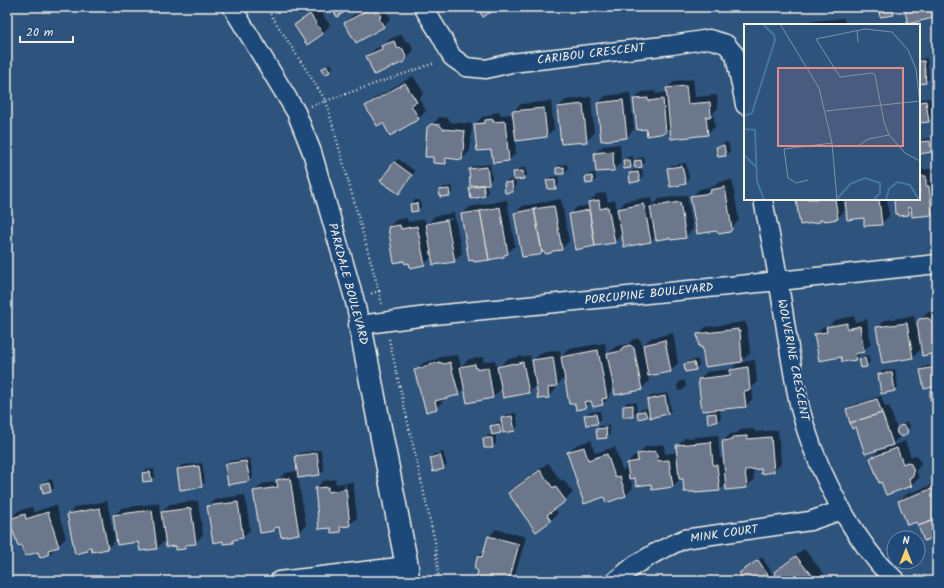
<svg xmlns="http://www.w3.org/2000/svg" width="944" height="588" font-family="Kalam,sans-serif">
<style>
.shadow{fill:#0007;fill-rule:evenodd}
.building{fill:#6c778b;stroke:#f4f1e8}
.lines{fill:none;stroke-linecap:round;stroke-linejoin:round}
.street-casing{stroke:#f4f1e8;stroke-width:21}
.secondary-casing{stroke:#f4f1e8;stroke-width:25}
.path{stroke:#f4f1e8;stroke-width:2.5;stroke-dasharray:1 3;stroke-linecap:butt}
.street{stroke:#1f4a7a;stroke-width:18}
.secondary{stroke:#1f4a7a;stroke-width:22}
.labels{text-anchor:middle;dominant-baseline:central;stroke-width:4;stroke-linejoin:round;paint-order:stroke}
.street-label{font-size:12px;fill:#f4f1e8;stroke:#1f4a7a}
.inset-river{fill:none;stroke:#4377a0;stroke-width:2}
.inset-road{fill:none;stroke:#7d92a8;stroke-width:1}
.view{fill:#e58c88;fill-opacity:0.15;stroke:#e58c88;stroke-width:2}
.inset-edge{fill:none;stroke:#f4f1e8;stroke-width:2}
</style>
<rect width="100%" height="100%" fill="#2e537d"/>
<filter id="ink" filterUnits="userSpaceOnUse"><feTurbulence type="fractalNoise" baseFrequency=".025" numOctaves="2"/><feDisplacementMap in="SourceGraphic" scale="8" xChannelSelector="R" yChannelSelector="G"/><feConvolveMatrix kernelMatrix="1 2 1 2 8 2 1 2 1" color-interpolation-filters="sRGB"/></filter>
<g filter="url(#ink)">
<g class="shadow">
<polygon points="368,7 387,7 388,9 386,10 391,19 383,26 346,23 353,15"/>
<polygon points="905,7 937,7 937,13 933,17"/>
<polygon points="318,8 330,25 323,33 307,43 295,25 303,18"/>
<polygon points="844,18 845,25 801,25 805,22"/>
<polygon points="402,34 405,41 410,42 413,49 412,53 404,61 367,56 375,49 384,45 390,39"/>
<polygon points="927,58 929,78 926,82 919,83 919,59"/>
<polygon points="331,63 333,68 325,73 323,69"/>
<polygon points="413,76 424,93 419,98 426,111 419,118 391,134 383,122 367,107 374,99"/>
<polygon points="693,79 695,97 717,95 718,108 713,113 715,127 707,134 671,127 666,132 648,135 647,128 634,99 642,92 655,91 656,94 668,92 667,88 675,81"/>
<polygon points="630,93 634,129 627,137 598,104 605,96"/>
<polygon points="591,97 594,133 587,141 558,107 566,100"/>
<polygon points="930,98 932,118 928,121 919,122 919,99"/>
<polygon points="551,101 554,129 546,136 515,140 516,153 509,160 492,149 475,124 482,117 489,116 493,113 500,112 500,115 514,114 513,112 521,104"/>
<polygon points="440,117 448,118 450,122 472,124 470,151 462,159 450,158 445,163 434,156 428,128"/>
<polygon points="933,138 934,148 930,152 920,142 923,139"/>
<polygon points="728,142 730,151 726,155 719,156 717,147 721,144"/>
<polygon points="620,144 621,162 614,170 595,153 603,146"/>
<polygon points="633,156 634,162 638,158 644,157 645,162 641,166 635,162 630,167 624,161 627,157"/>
<polygon points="398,159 415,171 403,189 394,163"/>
<polygon points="686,163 689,179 685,183 668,169 672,165"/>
<polygon points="490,164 492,179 486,183 488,192 485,196 470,188 474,184 470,169 473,166"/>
<polygon points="567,164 568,169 564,173 557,168 560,165"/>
<polygon points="526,167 527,175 524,178 514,172 518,169"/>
<polygon points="642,169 643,177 640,180 630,174 633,170"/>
<polygon points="933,169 934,179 936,179 937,184 937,209 932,214 912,210 909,214 895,199 919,199 919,170"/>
<polygon points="595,173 596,179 592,183 586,178 589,174"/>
<polygon points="558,176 559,184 555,188 548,180 551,177"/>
<polygon points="515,179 516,187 513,191 505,184 508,180"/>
<polygon points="732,180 739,220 729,231 692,197 699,189 715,186 719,182"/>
<polygon points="453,186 453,191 450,195 440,191 444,187"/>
<polygon points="606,193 608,202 615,200 617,210 626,201 652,197 653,205 659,199 687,195 693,229 685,237 656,236 651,241 623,234 614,242 576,249 570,215 577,207 590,205 589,202 597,194"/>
<polygon points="561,199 569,241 561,249 544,251 539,254 515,213 523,206"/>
<polygon points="797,199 843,199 845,211 837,218 822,219 819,221"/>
<polygon points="846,199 887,199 889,216 881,224 865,217"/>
<polygon points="415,200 420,200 421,207 417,210 411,204"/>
<polygon points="507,200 515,246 504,256 462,214 470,207"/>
<path d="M454,213L462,253L454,261L433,256L424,264L410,262L389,227L396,220L407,218L408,222L425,219L426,225L435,216ZM452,218V220L434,223V221Z"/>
<polygon points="936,311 937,312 937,352 922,348 913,357 877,328 885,320 914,316 916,326 920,320 928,312"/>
<polygon points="854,316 855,322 867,319 871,344 855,359 841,356 815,335 823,327 828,326 835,320"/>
<polygon points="745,322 746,325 747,325 750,353 741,362 755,360 757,382 752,387 753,398 746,406 720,409 721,418 717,421 709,422 708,414 713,409 699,379 707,372 732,369 739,361 703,346 698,334 706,327"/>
<polygon points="673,333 678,363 671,371 648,375 649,381 641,389 614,389 609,394 610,397 602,404 592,400 585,407 575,402 565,377 556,386 556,389 549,397 539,398 537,384 528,393 502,388 493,397 468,401 465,387 458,394 443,398 444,400 436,408 415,371 423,363 437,359 441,357 458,355 461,367 469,359 483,357 483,362 495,360 497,369 506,360 521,356 522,357 530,355 534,374 536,374 533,360 541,353 560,350 561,357 569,349 605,343 607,355 616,346 628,344 632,340 638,338 641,340 642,346 651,338"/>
<polygon points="868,355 870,362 866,366 860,360 864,356"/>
<polygon points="698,359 699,365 695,369 685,365 689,361"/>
<polygon points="937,364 937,385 921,370 924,367"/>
<polygon points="895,369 898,387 895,390 879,375 882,371"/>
<polygon points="681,381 685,381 686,386 683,390 678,391 677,385"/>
<polygon points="934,388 937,388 937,398 931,392"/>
<polygon points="668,393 671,410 668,414 650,413 646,416 638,413 641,409 649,408 648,400 651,396"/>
<polygon points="881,396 885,407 889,406 897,430 903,424 906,422 909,424 910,427 905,435 901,436 892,444 857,426 847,410 850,406"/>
<polygon points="627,402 636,402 637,412 633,416 624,406"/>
<polygon points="600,411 601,419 597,423 585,416 589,412"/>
<polygon points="516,413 518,426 514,430 504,429 501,432 491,426 495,423 503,421 502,418 506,415"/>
<polygon points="609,425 610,434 607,437 597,429 600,426"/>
<polygon points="754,429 755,432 778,430 781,464 773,471 762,467 753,468 754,480 746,487 727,483 720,490 684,477 681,478 673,486 652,483 636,477 630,478 633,488 626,495 605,496 568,453 576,445 591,440 595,453 615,447 622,470 628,468 628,463 635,455 638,455 645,447 664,444 665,454 678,452 677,446 685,438 718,435 720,458 725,458 723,441 731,434 737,433 741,430"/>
<polygon points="488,435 496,435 496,444 492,447 484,439"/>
<polygon points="905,441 911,457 915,455 918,456 921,464 916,471 919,478 911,485 871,458 879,451"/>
<polygon points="321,450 324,471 320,474 298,477 306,525 299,533 280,526 277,526 274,530 254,492 262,484 277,482 285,473 298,471 296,457 300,453"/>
<polygon points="443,452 447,465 443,468 431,458 434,454"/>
<polygon points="250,458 253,477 249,481 226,464 229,461"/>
<polygon points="202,463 205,482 201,486 178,469 182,465"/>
<polygon points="548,463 561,481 563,479 573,493 555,508 558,513 551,520 536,531 509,493 516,486"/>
<polygon points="154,469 155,477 151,480 143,474 146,470"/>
<polygon points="52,479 54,488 50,491 42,484 45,481"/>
<path d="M335,479L336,484L353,482L357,518L349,525L345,526L340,531L316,488L323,481ZM346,484L350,520H348L344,485Z"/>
<polygon points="937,483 937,535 917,520 899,501 907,494"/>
<polygon points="245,495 250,530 243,537 236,538 232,542 208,506 216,499"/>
<polygon points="107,501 115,541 107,548 92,546 87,551 68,515 75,507"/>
<polygon points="198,501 203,535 195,543 189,544 185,548 177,549 176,545 166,539 157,548 139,541 114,516 122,508 159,503 160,514 170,504"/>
<polygon points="56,505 66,538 49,554 10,519 18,511 32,507 34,512"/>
<polygon points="7,525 10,528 7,532"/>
<polygon points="496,529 526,537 513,581 483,581 477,579 479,571 479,556 485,549 489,537"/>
<polygon points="804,549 829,580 828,581 778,581 780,579 775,573 783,565"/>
<polygon points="762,557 776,579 774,581 728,581"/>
</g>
<g class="building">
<polygon points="331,7 352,7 337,17"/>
<polygon points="373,7 374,9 376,7 381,17 379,18 384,27 356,43 344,23"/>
<polygon points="477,7 499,7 483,17"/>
<polygon points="547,7 577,7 558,9 558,8 547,10"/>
<polygon points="878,7 897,7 897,9 893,10 894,15 880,17"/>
<polygon points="904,7 931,7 933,18 908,24"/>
<polygon points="310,14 323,34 307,45 294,25"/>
<polygon points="394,41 397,48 403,49 406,57 404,62 374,75 366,56 382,49 381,46"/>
<polygon points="919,61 924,61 926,83 919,84"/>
<polygon points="327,66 330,72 325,75 321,69"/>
<polygon points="405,83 417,102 411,105 419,119 390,136 383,123 377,126 365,106"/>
<polygon points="686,86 688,104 710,102 711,117 706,117 708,135 671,139 666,88"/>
<polygon points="648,98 648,101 663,99 666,133 647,136 646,129 637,130 633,99"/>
<polygon points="623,100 627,138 601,141 597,103"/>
<polygon points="926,101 929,122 919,123 919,102"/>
<polygon points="583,104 587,142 561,144 557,107"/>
<polygon points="544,108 547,137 516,141 512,111"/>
<polygon points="493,119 493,122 505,121 509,161 493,163 491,150 477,151 474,124 485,123 485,120"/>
<polygon points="431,124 440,125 443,129 465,131 462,160 446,158 446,164 433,163 433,157 425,157 427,127"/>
<polygon points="930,141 931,152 920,154 919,142"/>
<polygon points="724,145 726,156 718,157 716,147"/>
<polygon points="613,151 614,171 596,172 594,153"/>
<polygon points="623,160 630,160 631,168 624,169"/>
<polygon points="641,160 642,167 635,168 634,161"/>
<polygon points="394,162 412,175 399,194 380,181"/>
<polygon points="682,166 686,184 670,187 667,168"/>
<polygon points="487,167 489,184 470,186 469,169"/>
<polygon points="564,167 564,174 556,174 556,168"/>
<polygon points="523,171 524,179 514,180 513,172"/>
<polygon points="638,172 640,181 630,183 629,173"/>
<polygon points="592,176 593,183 586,184 585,177"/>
<polygon points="919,176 926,176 926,186 929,186 932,215 912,217 911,207 907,208 910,212 909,212 909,215 898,216 898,214 895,214 894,199 919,199"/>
<polygon points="555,179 556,189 548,189 546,180"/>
<polygon points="512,182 513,192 505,193 504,183"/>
<polygon points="483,185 485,196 471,199 469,188"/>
<polygon points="725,187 732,229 730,232 719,234 716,231 697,234 690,196 711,193 710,190"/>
<polygon points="449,189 450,196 440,197 439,190"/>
<polygon points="796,199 835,199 838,219 825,221 825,220 820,220 820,222 800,225"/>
<polygon points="845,199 879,199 882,225 864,226 864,218 847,220"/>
<polygon points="599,200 600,209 608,207 615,243 595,246 588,202"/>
<polygon points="680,202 686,238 671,240 670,238 656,240 650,207"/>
<polygon points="417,203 418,211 411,212 410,204"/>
<polygon points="644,204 651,242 624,247 617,209"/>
<polygon points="554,206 562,250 553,251 551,253 546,254 542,251 534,209"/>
<polygon points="500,207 508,254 504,255 504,257 489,260 480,211"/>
<polygon points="534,209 542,253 539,255 522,257 514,213"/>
<polygon points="589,210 595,246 575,250 569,214"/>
<polygon points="480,211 489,260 474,262 473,260 469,261 461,214"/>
<polygon points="447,220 455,262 433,265 426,224"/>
<polygon points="400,225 401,229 417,226 425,265 410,268 409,263 405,264 404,261 394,263 388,227"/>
<polygon points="928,318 932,321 937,320 937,353 922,356 917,323 919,319"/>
<polygon points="847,323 847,329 860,326 864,352 855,354 856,360 842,362 841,357 819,361 814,334 827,332 826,327"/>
<polygon points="907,323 913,358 882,363 876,327"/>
<polygon points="738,329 738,332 740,331 742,362 705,367 702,347 699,347 697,334"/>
<polygon points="665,340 671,372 648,376 643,345"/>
<polygon points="630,345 634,348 642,390 615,395 607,354 621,351 623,347"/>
<polygon points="598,350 607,398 602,399 603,405 593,407 591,401 584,402 586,408 576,410 575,404 569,404 561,357"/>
<polygon points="553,357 557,386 548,388 549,398 538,399 532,360"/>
<polygon points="865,358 867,367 861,368 859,359"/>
<polygon points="439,362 444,364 450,362 459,395 435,401 437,409 426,412 414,370"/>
<polygon points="523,362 529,393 503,398 497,367 514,363 514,364"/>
<polygon points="694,362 696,370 685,372 684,364"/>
<polygon points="475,364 476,369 488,367 493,398 467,403 460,367"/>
<polygon points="748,367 750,390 744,391 746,407 702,411 698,379 730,375 730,370"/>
<polygon points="935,367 937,375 937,386 924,389 920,370"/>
<polygon points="892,372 895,391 881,394 878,374"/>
<polygon points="930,391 937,391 937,399 930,400"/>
<polygon points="665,396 668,414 650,418 647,400"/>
<polygon points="877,399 882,413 850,423 846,409"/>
<polygon points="633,405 633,417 623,417 623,406"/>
<polygon points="645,411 647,417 638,419 637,412"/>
<polygon points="716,413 717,422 708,423 707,414"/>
<polygon points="882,413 893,445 865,454 856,427 852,429 850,423"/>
<polygon points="596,414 598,424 586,425 584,415"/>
<polygon points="512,416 515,431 503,433 501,418"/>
<polygon points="499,424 501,433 492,435 490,426"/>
<circle cx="902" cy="431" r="5.5"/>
<polygon points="606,428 607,438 597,439 596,429"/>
<polygon points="747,436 747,439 771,437 774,472 761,474 761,469 745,470 747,488 726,490 722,441 732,440 732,437"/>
<polygon points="483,438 492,438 493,448 484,448"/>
<polygon points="711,442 713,465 717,465 720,491 695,493 695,492 684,492 683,479 679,479 676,445"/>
<polygon points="584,447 588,460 607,454 615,477 620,476 626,496 606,503 604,497 584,504 567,452"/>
<polygon points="897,448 903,464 907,462 911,464 914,472 913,476 909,478 912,486 886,495 881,482 879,483 870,458"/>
<polygon points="656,451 658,461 669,460 673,487 652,490 651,484 636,486 635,478 629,479 627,463 638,461 637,454"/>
<polygon points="317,453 320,475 298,478 295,456"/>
<polygon points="440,455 444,469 433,472 430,458"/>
<polygon points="246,461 250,481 228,485 225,464"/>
<polygon points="199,466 202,487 180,490 177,469"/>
<polygon points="540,470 553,488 555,486 566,501 547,515 551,521 536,532 508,493"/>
<polygon points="150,472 152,481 143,482 142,473"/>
<polygon points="290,478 299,534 281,537 279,527 274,528 274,531 260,533 253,491 278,487 276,480"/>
<polygon points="49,482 51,492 43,494 41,484"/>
<polygon points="328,487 328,492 346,489 350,526 340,527 341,532 331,533 331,528 319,529 315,488"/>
<polygon points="937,487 937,519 918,526 917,522 907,525 898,501"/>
<polygon points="238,502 243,538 233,540 233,543 223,544 223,541 213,543 207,506"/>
<polygon points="100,508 108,549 92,552 91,547 87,548 88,551 75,554 67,514"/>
<polygon points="191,508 196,544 185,545 185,549 176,550 176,546 166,547 161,512"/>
<polygon points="152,510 157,549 140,551 138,542 117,545 113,515"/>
<polygon points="48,512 59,547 48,550 49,554 40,558 38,552 25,556 21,545 18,546 9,519 25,514 26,519"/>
<polygon points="937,519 937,536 924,541 918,526"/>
<polygon points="488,536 519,544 509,581 476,580 478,571 474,568 478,556 482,557"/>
<polygon points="796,556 807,570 808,570 817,581 777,581 779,580 774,572"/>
<polygon points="758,560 772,581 744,581 739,573"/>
</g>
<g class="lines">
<defs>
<g id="street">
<polyline points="232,7 296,112 312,152 354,298 360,325 434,315 779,281 937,264"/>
<polyline points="423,7 441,36 452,57 466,67 486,69 511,63 672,45 709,39 726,44 735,55 745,105"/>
<path d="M763,199C768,228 775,256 779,285C786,326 791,368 800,408C813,461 844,522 879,564C884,570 891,575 896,581"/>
<polyline points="279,581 407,566"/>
<polyline points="615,581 635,565 655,553 684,539 810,521 842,510"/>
</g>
<polyline id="secondary" points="360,325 407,566 408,581"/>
</defs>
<use href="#street" class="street-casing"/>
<use href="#secondary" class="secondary-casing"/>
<g class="path">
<polyline points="266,7 326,101 379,291 370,294"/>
<polyline points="311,106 435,63"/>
<polyline points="379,291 382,305"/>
<polyline points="389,339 435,542 439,581"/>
</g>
<use href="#street" class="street"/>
<use href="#secondary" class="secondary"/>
</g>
</g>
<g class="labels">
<g class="street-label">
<text transform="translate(591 54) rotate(-7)">CARIBOU CRESCENT</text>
<text transform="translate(348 284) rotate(75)">PARKDALE BOULEVARD</text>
<text transform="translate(649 294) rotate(-6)">PORCUPINE BOULEVARD</text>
<text transform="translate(793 360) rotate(79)">WOLVERINE CRESCENT</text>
<text transform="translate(724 534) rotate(-8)">MINK COURT</text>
</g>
</g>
<g transform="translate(744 24)">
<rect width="176" height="176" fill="#2e537d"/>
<path class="inset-river" d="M0,92L8,89L31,16L30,11L19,0M0,105L11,106L13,157L20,176M0,131L12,143M92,176L106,160L121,154L136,159V169L129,176M142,176L145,165L153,158L166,161L175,176"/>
<path class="inset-road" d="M36,0L75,64L88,119L93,176M113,6L114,18M176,81L172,45L164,26L148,8L121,5L72,15L96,53L128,49L131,51L140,98L145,111L161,129L176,137M82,87L176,77M114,122L124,115L145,111M64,156L52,159L44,154L40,125L88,119"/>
<path class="view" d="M34,44H159V122H34Z"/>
<rect width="176" height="176" class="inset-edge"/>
</g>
<rect width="944" height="588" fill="none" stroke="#1f4a7a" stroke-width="24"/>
<rect x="12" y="12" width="920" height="564" fill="none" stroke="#f4f1e8" stroke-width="1.5" filter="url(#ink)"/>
<g transform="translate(906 550)"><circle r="19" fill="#1f4a7a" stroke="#748da6"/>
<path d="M0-3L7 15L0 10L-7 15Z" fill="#ffd166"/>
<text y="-6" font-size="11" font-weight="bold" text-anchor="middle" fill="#f4f1e8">N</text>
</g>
<path d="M20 36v6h53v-6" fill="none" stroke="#f4f1e8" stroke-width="2"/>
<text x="26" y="36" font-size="12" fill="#f4f1e8" stroke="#1f4a7a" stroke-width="3" paint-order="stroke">20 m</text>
</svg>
